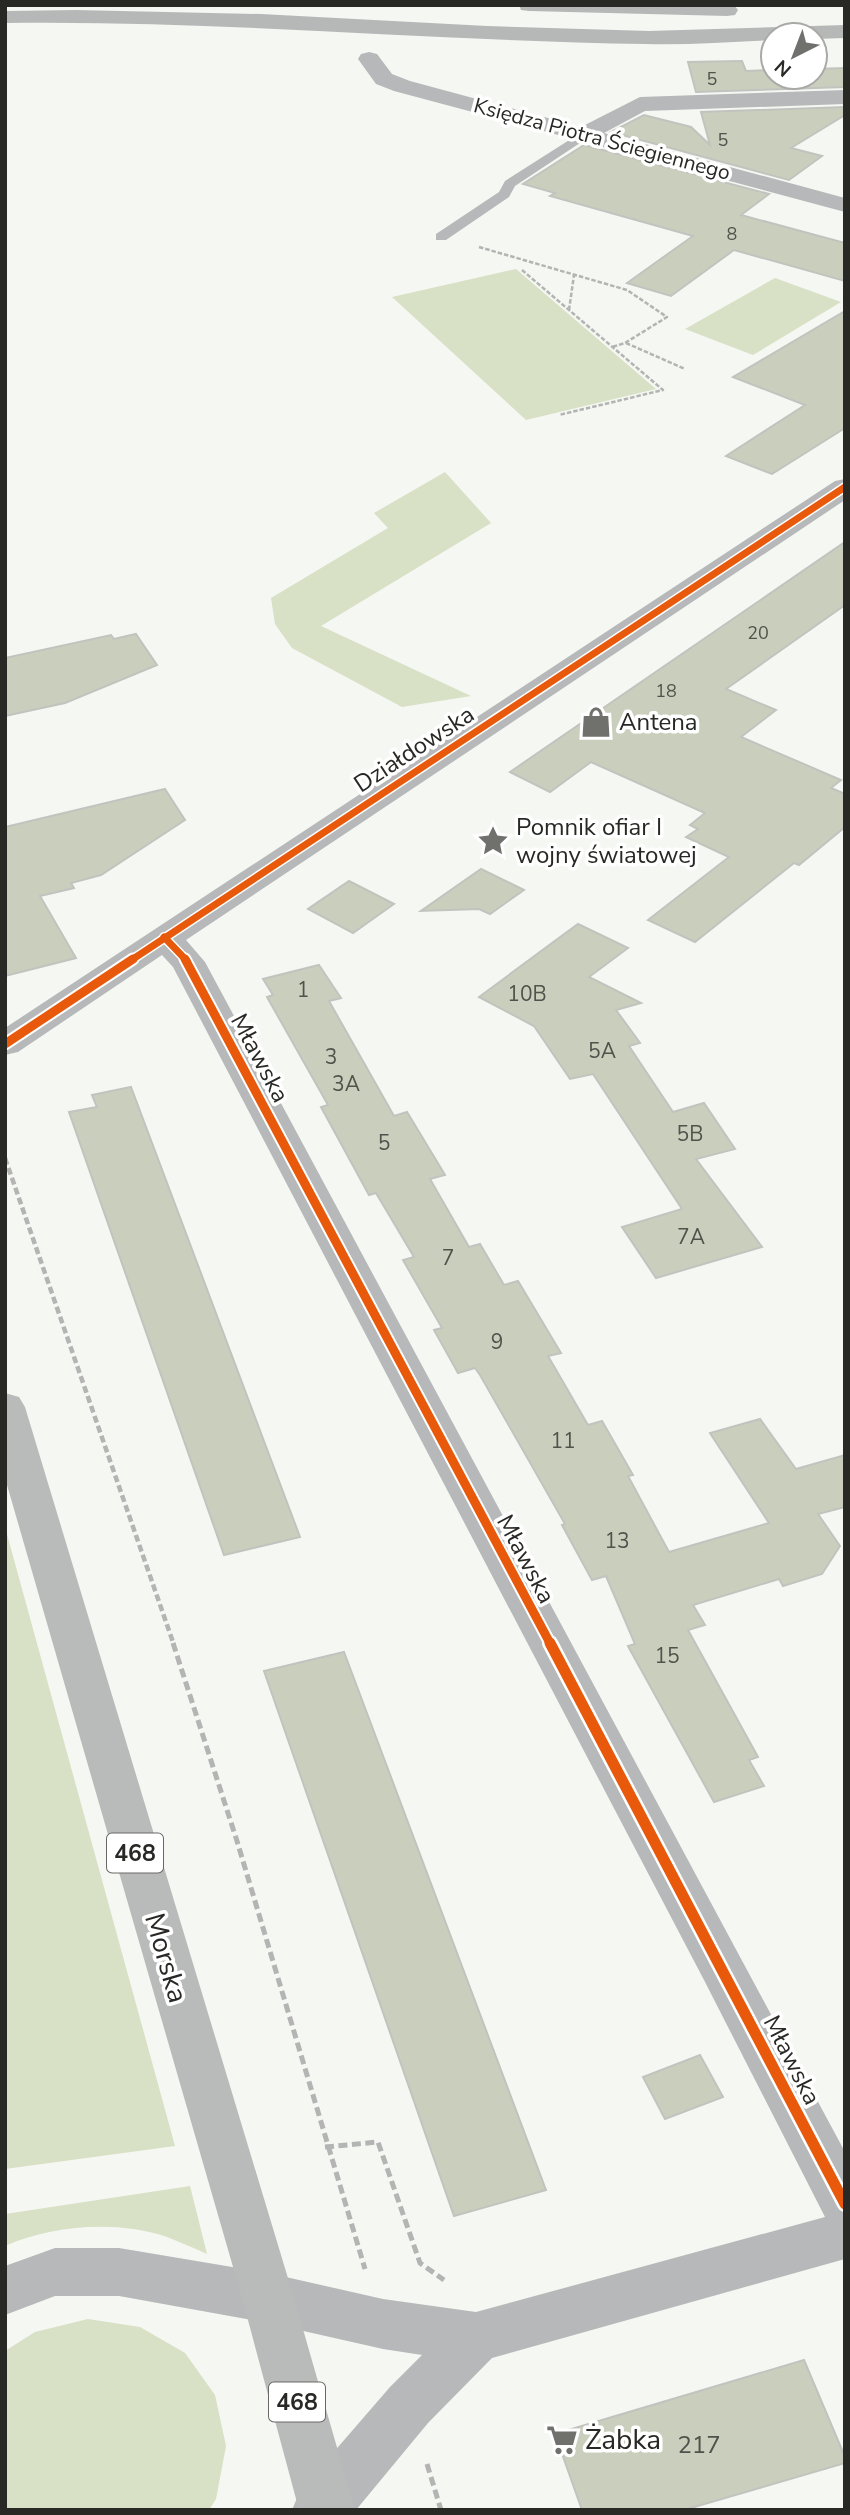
<svg xmlns="http://www.w3.org/2000/svg" width="850" height="2515" font-family="'Nunito Sans',sans-serif">
<style>
.green{fill:#d8e0c5}
.building{fill:#cacfbd;stroke:#c2c3bf;stroke-width:2}
.lines{fill:none;stroke-linecap:round;stroke-linejoin:round}
.path-far2{stroke:#b3b4b3;stroke-width:2.5;stroke-dasharray:4.5 2;stroke-linecap:butt}
.path-far1{stroke:#b3b4b3;stroke-width:4.5;stroke-dasharray:7 3.5;stroke-linecap:butt}
.path{stroke:#b3b4b3;stroke-width:5;stroke-dasharray:9 4.5;stroke-linecap:butt}
.service{fill:#b7b8b9;fill-rule:evenodd}
.minor{fill:#b7b8b9;fill-rule:evenodd}
.primary{fill:#b9bbba;fill-rule:evenodd}
.trunk{fill:#b6b8b8;fill-rule:evenodd}
.cycleway-far2-casing{stroke:#fff;stroke-width:10}
.cycleway-far1-casing{stroke:#fff;stroke-width:13}
.cycleway-casing{stroke:#fff;stroke-width:16}
.cycleway-far2{stroke:#e8590c;stroke-width:7}
.cycleway-far1{stroke:#e8590c;stroke-width:9}
.cycleway{stroke:#e8590c;stroke-width:11}
.labels{text-anchor:middle;dominant-baseline:central;stroke-width:7;stroke-linejoin:round;paint-order:stroke}
.far-number-label{font-size:18px;fill:#50524b}
.far-street-label{font-size:21px;fill:#282925;stroke:#fff}
.number-label{font-size:21px;fill:#50524b}
.shield{fill:#fff;stroke:#686966;stroke-width:2}
.shield-label{font-size:23px;font-weight:bold;fill:#282925}
.poi-label{font-size:24px;fill:#282925;stroke:#fff;text-anchor:start}
.street-label{font-size:24px;fill:#282925;stroke:#fff}
.near-number-label{font-size:24px;fill:#50524b}
.near-street-label{font-size:28px;fill:#282925;stroke:#fff}
.near-poi-label{font-size:28px;fill:#282925;stroke:#fff;text-anchor:start}
</style>
<rect width="100%" height="100%" fill="#f5f7f2"/>
<g class="green">
<polygon points="516,269 656,389 526,420 392,297"/>
<polygon points="775,278 841,302 753,355 685,329"/>
<polygon points="445,472 491,523 321,626 471,696 402,707 292,648 275,624 271,598 388,528 374,513"/>
<polygon points="5,1527 175,2146 5,2169"/>
<path d="M190,2186L207,2254C194,2248 180,2242 167,2237C118,2220 52,2225 5,2246V2214Z"/>
<polygon points="88,2319 140,2327 185,2353 215,2395 226,2446 216,2499 209,2510 5,2510 5,2351 35,2332"/>
</g>
<g class="building">
<polygon points="742,61 746,71 773,70 773,77 815,77 815,69 845,68 845,87 696,92 688,62"/>
<polygon points="845,107 845,115 791,148 822,156 789,180 611,132 644,115 691,127 710,145 701,112"/>
<polygon points="584,145 769,194 741,215 845,243 845,281 734,250 671,296 627,283 693,236 550,196 555,193 523,184"/>
<polygon points="845,311 845,428 772,474 726,456 805,405 733,377"/>
<polygon points="845,542 845,605 726,689 776,710 741,737 841,780 831,788 845,794 845,827 799,865 794,863 695,942 648,920 729,857 686,837 698,829 690,825 705,813 591,762 550,792 510,772"/>
<polygon points="136,634 157,665 65,703 5,716 5,658 111,635 114,639"/>
<polygon points="165,789 185,820 101,875 71,883 74,888 40,896 76,958 5,976 5,827"/>
<polygon points="481,869 524,890 490,914 479,909 421,911"/>
<polygon points="349,881 394,904 353,933 308,909"/>
<polygon points="578,924 628,948 589,977 641,1003 616,1010 640,1043 629,1046 673,1112 704,1103 735,1149 696,1159 762,1247 656,1278 622,1227 682,1209 593,1074 570,1079 534,1026 479,997"/>
<polygon points="319,965 341,998 329,1001 394,1116 407,1112 445,1175 430,1179 469,1247 480,1244 504,1285 518,1281 561,1353 548,1356 588,1425 602,1421 633,1475 628,1476 669,1552 769,1523 710,1433 760,1419 796,1469 845,1455 845,1507 818,1514 840,1546 822,1574 783,1586 779,1579 693,1605 705,1625 688,1630 758,1757 749,1760 764,1786 714,1802 628,1646 635,1644 606,1576 592,1580 562,1525 565,1524 480,1375 475,1368 458,1373 434,1330 442,1328 403,1260 414,1257 376,1193 369,1195 321,1107 328,1105 267,997 273,995 263,979"/>
<polygon points="131,1087 300,1537 224,1555 69,1112 97,1107 92,1095"/>
<polygon points="344,1652 546,2190 454,2216 264,1671"/>
<polygon points="700,2055 723,2097 665,2119 643,2077"/>
<polygon points="804,2360 845,2457 845,2463 684,2510 582,2510 555,2434"/>
</g>
<g class="lines">
<g class="path-far2">
<polyline points="479,247 627,290 667,317 625,343 612,347"/>
<polyline points="522,270 663,390 559,415"/>
<polyline points="569,310 574,275"/>
<polyline points="626,343 685,369"/>
</g>
<polyline class="path-far1" points="5,1158 174,1645"/>
<g class="path">
<polyline points="173,1643 237,1841 365,2269"/>
<polyline points="325,2147 378,2142 420,2263 444,2280"/>
<polyline points="427,2464 441,2510"/>
</g>
<polygon class="service" points="585,130 591,134 589,137 515,186 509,197 446,240 436,240 436,234 499,192 505,181"/>
<g class="minor">
<polygon points="369,52 377,54 392,74 410,81 581,127 640,97 845,90 845,104 645,111 604,133 845,198 845,212 394,91 376,84 358,59 361,54"/>
<polygon points="845,479 845,500 186,940 205,962 845,2152 845,2259 492,2358 428,2423 356,2510 292,2510 300,2491 390,2387 422,2355 383,2349 268,2323 119,2296 55,2296 5,2315 5,2266 55,2248 119,2248 268,2273 383,2299 476,2312 825,2217 704,1980 173,967 162,955 18,1052 5,1055 5,1028 835,481"/>
</g>
<polygon class="primary" points="5,1393 19,1397 25,1407 294,2298 355,2510 299,2510 242,2298 5,1478"/>
<g class="trunk">
<polygon points="519,5 734,5 738,10 735,15 727,16 529,11 521,10"/>
<path d="M76,10L261,14L487,26L649,31L845,25V38L815,39V35H773V40C731,42 688,45 646,44C432,41 219,20 5,23V11Z"/>
</g>
<defs>
<g id="cycleway-far2">
<polyline points="164,937 187,961"/>
<polyline points="130,961 845,487"/>
</g>
<g id="cycleway-far1">
<polyline points="185,959 551,1645"/>
<polyline points="5,1044 133,959"/>
</g>
<polyline id="cycleway" points="550,1643 845,2204"/>
</defs>
<use href="#cycleway-far2" class="cycleway-far2-casing"/>
<use href="#cycleway-far1" class="cycleway-far1-casing"/>
<use href="#cycleway" class="cycleway-casing"/>
<use href="#cycleway-far2" class="cycleway-far2"/>
<use href="#cycleway-far1" class="cycleway-far1"/>
<use href="#cycleway" class="cycleway"/>
</g>
<defs>
<symbol id="shop-bare" viewBox="-9 -9 18 18"><path d="M-5-2.5h2.3a2.7 3.5 0 0 1 5.4 0H5L5.5 6h-11ZM-1.5-2.5h3a1.5 2.3 0 0 0-3 0Z" fill="#70716d" stroke="#fff" stroke-width="2.5" paint-order="stroke"/></symbol>
<symbol id="sight-bare" viewBox="-9 -9 18 18"><path d="M0-6L1.8-2.2L6-1.7L2.9 1.2L3.7 5.4L0 3.3L-3.7 5.4L-2.9 1.2L-6-1.7L-1.8-2.2Z" fill="#70716d" stroke="#fff" stroke-width="2.5" paint-order="stroke"/></symbol>
<symbol id="supermarket-bare" viewBox="-9 -9 18 18"><path d="M-6-5.5h2.5l.6 2H6L4.5 2H-2.5L-4.4-4H-6ZM-1.5 3.2a1.3 1.3 0 1 0 .1 0ZM3 3.2a1.3 1.3 0 1 0 .1 0Z" fill="#70716d" stroke="#fff" stroke-width="2.5" paint-order="stroke"/></symbol>
</defs>
<g fill-rule="evenodd">
<use href="#shop-bare" x="574" y="700" width="44" height="44"/>
<use href="#sight-bare" x="471" y="819" width="44" height="44"/>
<use href="#supermarket-bare" x="540" y="2418" width="44" height="44"/>
</g>
<g class="labels">
<g class="far-number-label">
<text x="712" y="79">5</text>
<text x="723" y="140">5</text>
<text x="732" y="234">8</text>
<text x="758" y="633">20</text>
<text x="666" y="691">18</text>
</g>
<g class="far-street-label">
<text transform="translate(602 139) rotate(15)">Księdza Piotra Ściegiennego</text>
</g>
<g class="number-label">
<text x="303" y="990">1</text>
<text x="527" y="994">10B</text>
<text x="602" y="1051">5A</text>
<text x="331" y="1057">3</text>
<text x="346" y="1084">3A</text>
<text x="690" y="1134">5B</text>
<text x="384" y="1143">5</text>
<text x="691" y="1237">7A</text>
<text x="448" y="1258">7</text>
<text x="497" y="1342">9</text>
<text x="563" y="1441">11</text>
<text x="617" y="1541">13</text>
<text x="667" y="1656">15</text>
</g>
<g class="shield">
<rect x="107" y="1833.5" width="56" height="39" rx="5"/>
<rect x="269" y="2382.5" width="56" height="39" rx="5"/>
</g>
<g class="shield-label">
<text x="135" y="1853">468</text>
<text x="297" y="2402">468</text>
</g>
<g class="poi-label">
<text x="619" y="722">Antena</text>
<text x="516" y="827">Pomnik ofiar I<tspan x="516" dy="28">wojny światowej</tspan></text>
</g>
<g class="street-label">
<text transform="translate(414 749) rotate(-33)">Działdowska</text>
<text transform="translate(260 1058) rotate(62)">Mławska</text>
<text transform="translate(526 1559) rotate(62)">Mławska</text>
<text transform="translate(792 2060) rotate(63)">Mławska</text>
</g>
<g class="near-number-label">
<text x="699" y="2445">217</text>
</g>
<g class="near-street-label">
<text transform="translate(166 1958) rotate(74)">Morska</text>
</g>
<g class="near-poi-label">
<text x="585" y="2440">Żabka</text>
</g>
</g>
<rect width="850" height="2515" fill="none" stroke="#282925" stroke-width="14"/>
<g transform="translate(794 56) rotate(222)"><circle r="33" fill="#ffffff" stroke="#a9a9a8" stroke-width="2"/>
<path d="M0-5L12 26L0 18L-12 26Z" fill="#70716d"/>
<text y="-10" font-size="19" font-weight="bold" text-anchor="middle" fill="#282925">N</text>
</g>
</svg>
